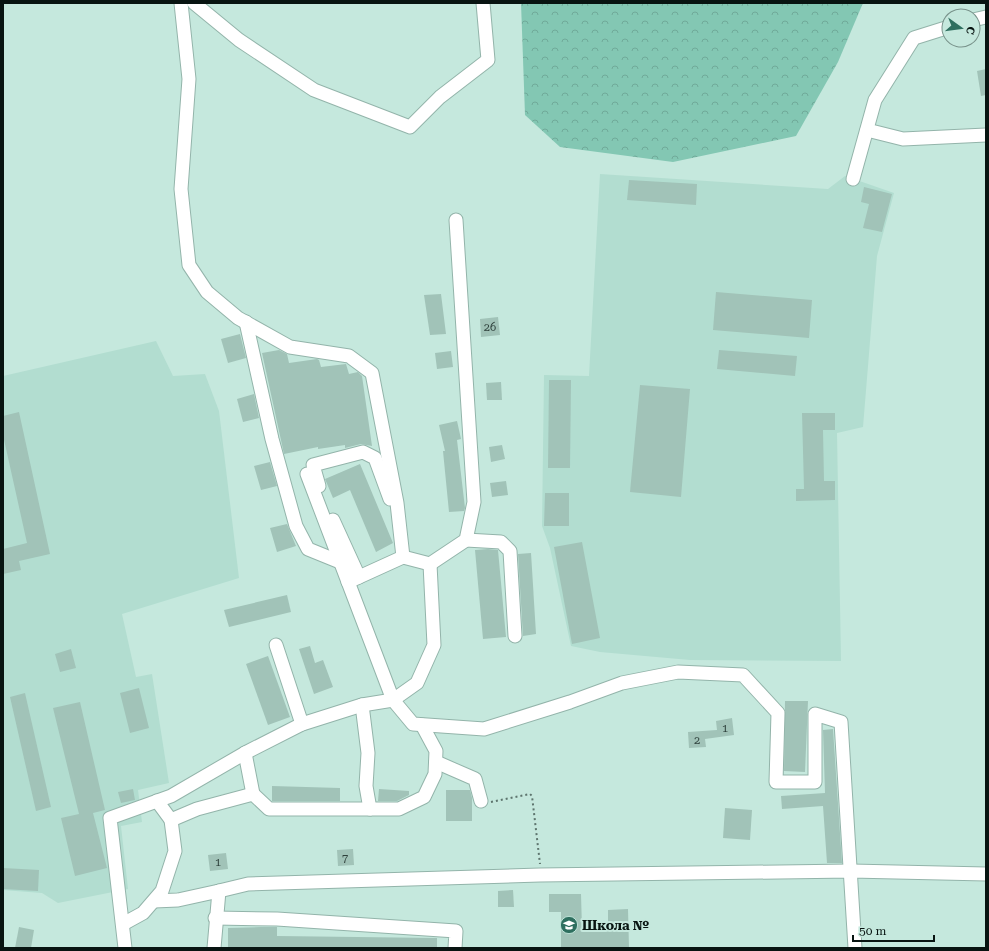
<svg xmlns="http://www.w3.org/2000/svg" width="989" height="951" font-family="'Roboto Serif',serif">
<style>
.built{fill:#b2ddd0}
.forest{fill:url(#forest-crowns)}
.building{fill:#a1c3b8}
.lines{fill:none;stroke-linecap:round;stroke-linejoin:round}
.minor-casing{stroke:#93b4aa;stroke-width:15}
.path{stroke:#5e756e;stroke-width:2;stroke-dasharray:2 3;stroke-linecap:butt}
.minor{stroke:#fff;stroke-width:13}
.labels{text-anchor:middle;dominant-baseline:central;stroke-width:4;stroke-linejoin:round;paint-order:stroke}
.number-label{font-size:11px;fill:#2e403b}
.poi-label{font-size:13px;font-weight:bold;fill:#081411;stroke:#c5e8dd;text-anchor:start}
</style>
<defs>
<pattern id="forest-crowns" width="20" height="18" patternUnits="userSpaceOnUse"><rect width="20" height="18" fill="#83c7b3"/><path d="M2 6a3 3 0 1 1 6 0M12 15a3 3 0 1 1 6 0" fill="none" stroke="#70aa99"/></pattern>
</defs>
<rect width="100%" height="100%" fill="#c5e8dd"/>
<g class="built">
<polygon points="600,174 828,189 845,176 894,193 877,256 863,427 837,433 841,661 690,660 600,652 571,646 550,548 542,526 544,375 589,376"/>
<polygon points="156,341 173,376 205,374 219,411 239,578 122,614 136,677 152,674 169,783 138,790 142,822 121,826 128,889 58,903 42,893 3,890 3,376"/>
</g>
<polygon class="forest" points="521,3 863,3 838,62 796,136 673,162 560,147 525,115"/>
<g class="building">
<polygon points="986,69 986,95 981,96 977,71"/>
<polygon points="629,180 697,184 696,205 627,200"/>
<polygon points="864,187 892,194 882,232 863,228 869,204 861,202"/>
<polygon points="716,292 812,300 809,338 713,330"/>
<polygon points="441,294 446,334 430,335 424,295"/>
<polygon points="498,317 500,335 481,337 480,319"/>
<polygon points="240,334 246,358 228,363 221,339"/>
<polygon points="279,350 287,354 289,363 317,359 319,360 321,367 346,364 349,374 358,372 362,376 372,446 361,444 345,448 345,445 318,449 318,447 284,454 262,353"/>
<polygon points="719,350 797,356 795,376 717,369"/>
<polygon points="451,351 453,367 437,369 435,353"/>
<polygon points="549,380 571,380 570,468 548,468"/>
<polygon points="501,382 502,400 487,400 486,383"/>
<polygon points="640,385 690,389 681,497 630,492"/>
<polygon points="254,394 259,418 243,422 237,399"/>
<polygon points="19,412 50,554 19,561 21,570 3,574 3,549 27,543 3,435 3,416"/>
<polygon points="802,413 835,413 835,430 823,430 824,481 835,481 835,500 796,501 796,489 804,489"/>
<polygon points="457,421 461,439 457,440 465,508 464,511 449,512 443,451 445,451 439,425"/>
<polygon points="502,445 505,459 491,462 489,447"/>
<polygon points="270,462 277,486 261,490 254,466"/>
<polygon points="360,464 393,543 376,552 350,490 333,498 325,479"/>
<polygon points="506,481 508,495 492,497 490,483"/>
<polygon points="545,493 569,493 569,526 544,526"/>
<polygon points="287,524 296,546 277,552 270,528"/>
<polygon points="582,542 600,638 572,644 554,547"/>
<polygon points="488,549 498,550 506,637 483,639 475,550"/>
<polygon points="531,553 536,634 523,636 518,554"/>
<polygon points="287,595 291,612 229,627 224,610"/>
<polygon points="310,646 315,663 323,660 333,687 314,694 299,649"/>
<polygon points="71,649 76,668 60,672 55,654"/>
<polygon points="268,656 290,717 268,725 246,664"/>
<polygon points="139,688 149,728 130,733 120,693"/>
<polygon points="25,693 51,807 36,811 10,697"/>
<polygon points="785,701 808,701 805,772 784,771"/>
<polygon points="80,702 105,810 93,813 107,868 75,876 61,818 79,814 53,708"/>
<polygon points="732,718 734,735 705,739 706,747 689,748 688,732 717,730 716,721"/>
<polygon points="833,729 842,863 827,863 823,806 782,809 781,796 825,793 823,730"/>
<polygon points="272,786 340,788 340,801 272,801"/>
<polygon points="133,789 135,800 121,803 118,792"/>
<polygon points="379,789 409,791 409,795 397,801 378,801"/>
<polygon points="446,790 470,790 472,798 472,821 446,821"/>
<polygon points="725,808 752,810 750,840 723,838"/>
<polygon points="353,849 354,865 338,866 337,850"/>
<polygon points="226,853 228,869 210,871 208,855"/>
<polygon points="3,868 39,870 38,891 3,889"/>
<polygon points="513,890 514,907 498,907 498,891"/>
<polygon points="549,894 581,894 582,929 608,928 608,910 628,909 629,948 561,948 561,912 549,912"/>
<polygon points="19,927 34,930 31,948 15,948"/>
<polygon points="261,927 277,927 277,936 437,938 437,948 228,948 228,928"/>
</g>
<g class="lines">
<defs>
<g id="minor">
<polyline points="181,3 189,79 181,189 189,265 207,292 238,318 290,347 349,356 372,373 397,503 403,557 348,582"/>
<polyline points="194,3 239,40 314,90 410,127 440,97 488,60 483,3"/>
<polyline points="973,20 986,17"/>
<polyline points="867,130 903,139 986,135"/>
<polyline points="853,179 875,100 914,38 949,27"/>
<polyline points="246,322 272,439 296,526 308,549 340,562"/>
<polyline points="307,474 393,700 413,724 484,729 570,702 622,683 678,672 743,675 778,713 776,782 815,782 815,714 841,722 855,948"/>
<polyline points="319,486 313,465 363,452 375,458 390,499"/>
<polyline points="333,520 359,577"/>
<polyline points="466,540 501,542 510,551 515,636"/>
<polyline points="403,557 430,564 466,540 474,502 456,220"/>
<polyline points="276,645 302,724"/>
<polyline points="362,705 368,753 366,786 370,809"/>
<polyline points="245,753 253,794"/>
<polyline points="436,762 475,779 481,801"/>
<polyline points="157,801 171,820 197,809 253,794 269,809 399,809 424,797 435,774 436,751 422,725"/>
<polyline points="154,901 178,900 219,891"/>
<polyline points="215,918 277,919 456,931 455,948"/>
<polyline points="123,924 143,913 162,891 175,851 171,820"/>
<polyline points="125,948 110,818 171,796 245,753 302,724 362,705 393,700 417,683 434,645 430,564"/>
<polyline points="214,948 219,891 248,884 540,875 851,871 986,874"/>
</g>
</defs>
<use href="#minor" class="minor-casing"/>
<polyline class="path" points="491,802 530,794 532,796 540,864"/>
<use href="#minor" class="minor"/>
</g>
<defs>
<symbol id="school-disc" viewBox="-11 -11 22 22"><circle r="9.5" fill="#2e6f5f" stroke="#c5e8dd"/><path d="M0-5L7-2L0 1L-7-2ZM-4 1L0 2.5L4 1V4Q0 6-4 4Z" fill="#fff"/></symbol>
</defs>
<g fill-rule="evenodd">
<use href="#school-disc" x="559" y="915" width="20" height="20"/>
</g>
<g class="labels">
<g class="number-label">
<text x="490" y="327">26</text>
<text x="725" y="728">1</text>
<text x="697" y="740">2</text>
<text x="345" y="858">7</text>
<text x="218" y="862">1</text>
</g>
<g class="poi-label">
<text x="582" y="925">Школа №</text>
</g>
</g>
<rect width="989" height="951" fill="none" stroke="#081411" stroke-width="8"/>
<g transform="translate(961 28) rotate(104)"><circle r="19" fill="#c5e8dd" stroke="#79938b"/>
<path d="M0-3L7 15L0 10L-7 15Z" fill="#2e6f5f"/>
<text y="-6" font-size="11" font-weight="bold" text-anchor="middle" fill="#081411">С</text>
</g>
<path d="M853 935v6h81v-6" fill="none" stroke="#081411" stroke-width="2"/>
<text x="859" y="935" font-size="12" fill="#081411" stroke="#c5e8dd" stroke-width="3" paint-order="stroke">50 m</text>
</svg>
